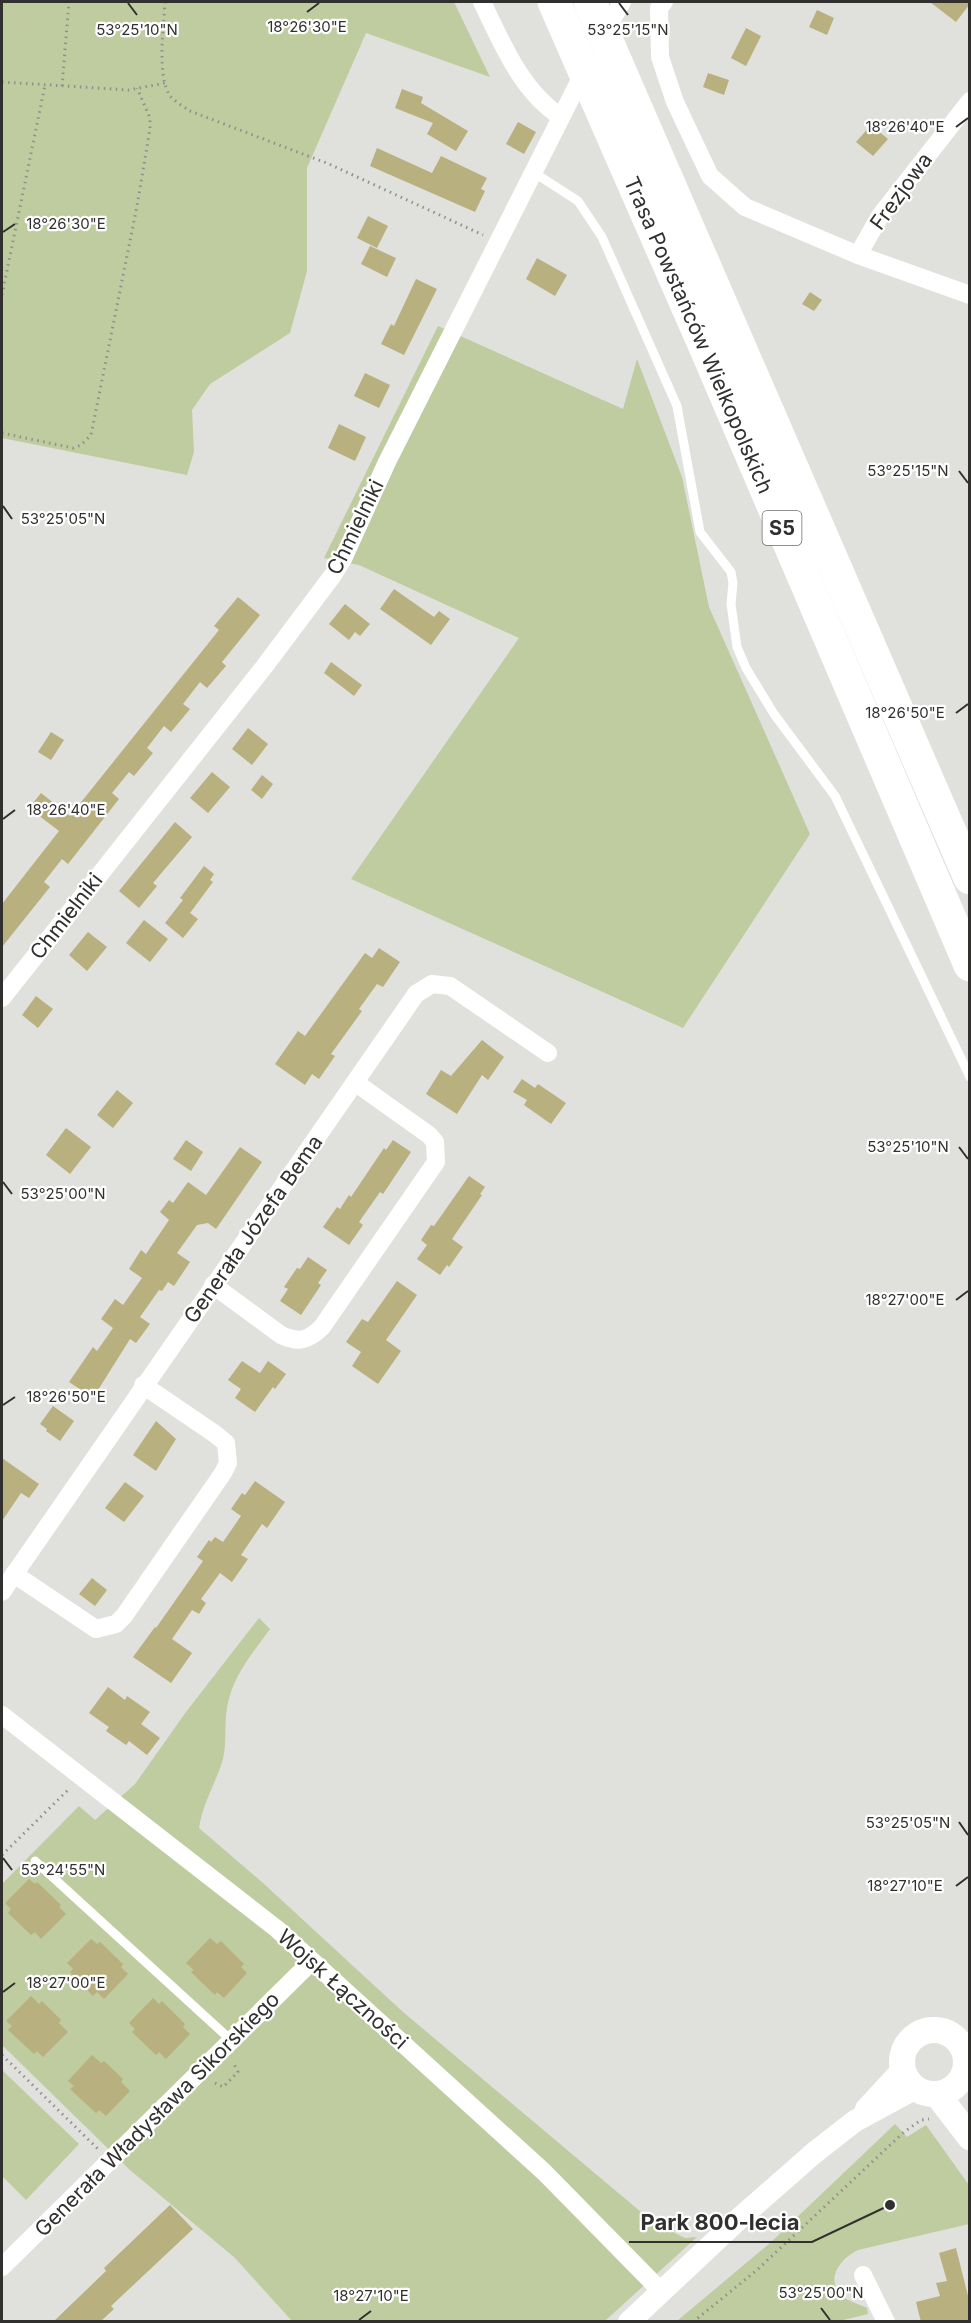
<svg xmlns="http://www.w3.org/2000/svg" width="971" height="2323" font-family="Inter,sans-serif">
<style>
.green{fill:#becc9f}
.building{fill:#b8b07e}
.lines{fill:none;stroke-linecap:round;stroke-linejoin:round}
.path{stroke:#90908e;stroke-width:3;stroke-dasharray:1.5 4.5;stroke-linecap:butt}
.service{stroke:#fff;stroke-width:9}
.minor{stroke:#fff;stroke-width:18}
.tertiary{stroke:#fff;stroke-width:22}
.secondary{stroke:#fff;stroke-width:26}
.motorway{stroke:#fff;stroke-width:33}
.ticks{fill:none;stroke:#31302f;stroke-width:2}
.labels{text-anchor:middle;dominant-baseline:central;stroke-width:4.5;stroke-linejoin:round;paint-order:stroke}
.shield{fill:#fff;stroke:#6f6e6d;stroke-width:1.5}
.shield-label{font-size:20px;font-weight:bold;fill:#31302f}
.street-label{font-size:21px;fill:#31302f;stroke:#fff}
.ticks-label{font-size:15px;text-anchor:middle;fill:#31302f;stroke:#fff;stroke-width:4.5;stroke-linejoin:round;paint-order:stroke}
.leader{fill:none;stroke:#31302f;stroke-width:2}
.callout-dot{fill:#31302f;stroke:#fff;stroke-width:2}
.callout-label{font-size:22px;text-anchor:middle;font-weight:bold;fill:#31302f;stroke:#fff;stroke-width:4.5;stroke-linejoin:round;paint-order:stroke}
</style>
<rect width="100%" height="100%" fill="#e0e0dd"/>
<g class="green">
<polygon points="2,2 454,2 490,77 366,33 307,168 307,271 290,333 210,384 192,410 194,452 187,475 2,438"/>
<polygon points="438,326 623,409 637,359 682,477 709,607 810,834 683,1028 351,879 519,638 359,565 324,558"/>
<path d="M259,1618L270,1629C252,1654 232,1676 227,1708C224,1725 227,1742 223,1759C216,1783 203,1802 199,1828L263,1883L403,2012L654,2223L685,2238L697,2237L605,2321H292L235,2258L130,2170L2,2045V1884L79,1806L95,1820L135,1784L186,1712Z"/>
<polygon points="2,2070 79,2144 26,2200 2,2176"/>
<path d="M895,2124L907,2137L926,2125L969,2185V2224L858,2250C839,2259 823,2282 845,2298C852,2303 860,2304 867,2308L868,2314L835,2322L677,2321L770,2243Z"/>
</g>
<g class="building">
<polygon points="930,2 969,2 969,5 956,22"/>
<polygon points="817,10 834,18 827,35 809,27"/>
<polygon points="746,28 761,36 746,66 731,58"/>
<polygon points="708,73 729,80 724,95 703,87"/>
<polygon points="402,89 423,97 421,103 468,131 456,151 427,134 433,123 395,108"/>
<polygon points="518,122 536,132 524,154 506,144"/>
<polygon points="871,125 888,139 873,156 856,142"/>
<polygon points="377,148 432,173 441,156 487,178 481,189 485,191 475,212 370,166"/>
<polygon points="368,216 388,226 377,248 357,238"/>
<polygon points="370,246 396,258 387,277 361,264"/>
<polygon points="537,258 567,275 555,296 526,279"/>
<polygon points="416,279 437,289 404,355 381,344 391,324 394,326"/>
<polygon points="810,292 822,300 814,311 802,304"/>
<polygon points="365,373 390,385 379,408 354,396"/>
<polygon points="339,424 366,437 355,461 328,448"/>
<polygon points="394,589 434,617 439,611 450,619 431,645 380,609"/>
<polygon points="238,597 260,615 222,662 226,666 207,688 200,682 183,704 190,709 171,732 164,726 147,748 153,753 134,776 129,772 112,793 119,799 68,864 62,859 44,882 50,887 2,947 2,904 59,831 29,808 41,793 70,816 219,630 214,626"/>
<polygon points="345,604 370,624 360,636 355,632 349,640 329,624"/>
<polygon points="331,662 362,685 354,696 324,673"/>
<polygon points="248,728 268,744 252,765 232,749"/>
<polygon points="51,732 64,740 51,760 38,752"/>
<polygon points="212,772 230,787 208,813 190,798"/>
<polygon points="262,775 273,784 262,799 251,790"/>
<polygon points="175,822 192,837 153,883 157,886 139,908 119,891"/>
<polygon points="204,866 214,874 210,880 213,882 190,913 198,919 183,938 165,923 183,900 180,898"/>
<polygon points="144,920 168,939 150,962 126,943"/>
<polygon points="88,932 107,947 87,971 69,955"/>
<polygon points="379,948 400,962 383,987 377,984 359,1009 362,1011 331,1054 335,1056 319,1079 312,1074 305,1085 275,1064 298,1031 305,1036 365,953 372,958"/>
<polygon points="36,996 53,1009 38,1028 22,1015"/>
<polygon points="482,1040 504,1057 488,1080 482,1075 457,1114 426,1094 441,1070 451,1076"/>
<polygon points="522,1079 535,1088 538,1084 566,1103 551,1124 524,1105 527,1100 513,1092"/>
<polygon points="117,1090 133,1103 113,1128 97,1115"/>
<polygon points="66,1128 91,1147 70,1174 46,1155"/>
<polygon points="186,1140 203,1152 191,1171 173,1159"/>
<polygon points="393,1140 411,1152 383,1194 380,1192 359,1222 363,1225 349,1245 323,1227 337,1207 340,1209 349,1195 351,1197 384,1148 386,1150"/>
<polygon points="240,1147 262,1162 216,1229 208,1223 197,1225 177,1253 190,1262 174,1286 168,1282 162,1291 159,1290 140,1317 150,1324 136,1343 130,1339 93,1398 69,1382 93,1347 97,1351 113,1328 101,1319 115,1299 123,1305 142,1278 129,1269 141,1250 146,1254 169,1220 160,1212 169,1200 173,1203 188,1182 206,1195"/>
<polygon points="469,1176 485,1187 480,1194 482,1195 452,1239 463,1247 449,1267 447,1265 440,1275 417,1259 427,1245 421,1240 431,1225 434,1226"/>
<polygon points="308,1257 327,1270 318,1283 321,1285 301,1315 280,1301 288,1289 284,1287 297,1268 300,1269"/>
<polygon points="397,1281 417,1295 386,1340 401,1351 378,1384 352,1366 361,1352 346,1342 362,1319 368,1322"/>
<polygon points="242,1361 260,1373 268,1361 286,1374 275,1389 273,1387 255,1412 235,1398 241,1389 228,1380"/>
<polygon points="53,1406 74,1421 60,1441 46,1431 47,1429 40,1424"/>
<polygon points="156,1421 176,1439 156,1471 133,1455"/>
<polygon points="2,1458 39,1484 29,1498 21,1493 2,1521"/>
<polygon points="255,1481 285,1502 267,1528 262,1524 241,1555 248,1559 232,1582 220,1573 201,1599 206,1603 199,1614 192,1610 172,1639 192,1653 171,1683 133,1657 155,1627 156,1628 203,1561 197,1557 209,1540 211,1542 215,1537 223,1542 241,1516 231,1509 242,1493 245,1495"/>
<polygon points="125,1482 144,1496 124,1522 105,1508"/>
<polygon points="92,1578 107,1590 95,1606 79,1594"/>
<polygon points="108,1687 125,1700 127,1696 150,1712 141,1724 160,1738 147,1755 129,1741 126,1745 106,1731 109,1727 89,1713"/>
<polygon points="29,1879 35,1884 37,1882 61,1905 59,1907 66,1914 41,1939 35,1932 31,1935 8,1913 11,1909 5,1903"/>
<polygon points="210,1938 217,1944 221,1941 244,1964 241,1967 247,1973 224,1998 217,1992 215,1995 199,1980 191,1972 194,1970 186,1963"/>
<polygon points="91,1939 97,1944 100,1942 123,1964 121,1967 128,1974 104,1999 97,1992 93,1996 70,1972 73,1969 67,1963"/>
<polygon points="31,1996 39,2004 42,2001 61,2020 59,2023 68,2032 43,2057 37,2051 34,2054 8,2030 12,2026 6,2021"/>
<polygon points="153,1998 159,2004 162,2001 185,2024 183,2027 190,2034 166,2059 159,2052 156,2055 132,2032 135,2029 129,2023"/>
<polygon points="92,2055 101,2063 104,2061 123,2079 121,2082 130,2091 106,2116 99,2110 96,2113 70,2089 74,2086 68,2081"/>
<polygon points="170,2205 193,2229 111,2306 114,2309 100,2322 53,2322 106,2271 104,2268"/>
<polygon points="956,2248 969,2300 969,2322 921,2322 916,2302 940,2296 936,2283 947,2281 939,2253"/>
</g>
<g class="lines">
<g class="path">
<path d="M165,2C164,24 156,78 171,97C176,102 184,107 190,111L329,164L483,235"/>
<polyline points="2,82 129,90 165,83"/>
<polyline points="62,86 69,2"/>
<polyline points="2,295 45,85"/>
<polyline points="2,433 73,448 81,445 91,435 137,206 150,129 150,118 137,88"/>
<polyline points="2,1855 69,1789"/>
<polyline points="2,2055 99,2150"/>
<polyline points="215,2083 223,2087 238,2072 233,2062"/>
<polyline points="693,2322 757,2270 904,2132 921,2120 929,2119"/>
</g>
<g class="service">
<polyline points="533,172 578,201 602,237 677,406 700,532 731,572 733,583 731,604 737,647 746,668 774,714 835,796 970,1077"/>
<polyline points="35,1861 232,2041"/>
</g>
<g class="minor">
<path d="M482,2C502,43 521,91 561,117"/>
<polyline points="664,2 659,8 660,57 675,102 710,176 745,207 858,255 970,295"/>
<polyline points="602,37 622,2"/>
<polyline points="858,255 880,216 970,101"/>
<polyline points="2,998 264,667 333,575 343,559 387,462 585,70"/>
<path d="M213,1285L281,1335C298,1343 308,1341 322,1327L436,1162L435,1142L429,1135L356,1083"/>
<polyline points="14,1574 96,1629 116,1624 124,1616 223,1473 228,1463 226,1443 215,1434 143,1385"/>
<polyline points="2,1592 416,994 432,984 450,986 548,1053"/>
<polyline points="2,1715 277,1929 544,2172 661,2291"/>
<polyline points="2,2267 312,1961"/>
<polyline points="863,2275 886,2322"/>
</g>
<g class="tertiary">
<polyline points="866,2109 903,2069"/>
<polyline points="629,2322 741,2217 814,2153 855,2121 916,2088"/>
</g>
<g class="secondary">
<circle cx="934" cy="2062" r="32"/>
<polyline points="937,2094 970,2137"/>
</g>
<g class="motorway">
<path id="s1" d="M554,2L706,349L970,965"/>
<polyline points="590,2 970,878"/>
</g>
</g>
<path class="ticks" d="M128,3L137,15M619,3L628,15M307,12L319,3M956,127L968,118M3,232L15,224M959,471L968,483M3,506L12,519M956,713L968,704M3,819L15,810M959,1147L968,1159M3,1182L12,1194M956,1300L968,1291M3,1405L15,1397M959,1822L968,1835M3,1858L12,1870M956,1886L968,1877M3,1992L15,1983M821,2308L830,2320M359,2320L371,2311"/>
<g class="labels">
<rect class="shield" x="762.5" y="511" width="39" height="34" rx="4.5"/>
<g class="shield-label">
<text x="782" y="528">S5</text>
</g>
<g class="street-label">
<text transform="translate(901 191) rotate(-54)">Frezjowa</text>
<text stroke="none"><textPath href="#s1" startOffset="363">Trasa Powstańców Wielkopolskich</textPath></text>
<text transform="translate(355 527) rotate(-64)">Chmielniki</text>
<text transform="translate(66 916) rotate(-52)">Chmielniki</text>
<text transform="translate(253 1229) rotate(-55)">Generała Józefa Bema</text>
<text transform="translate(343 1989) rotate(42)">Wojsk Łączności</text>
<text transform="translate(157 2114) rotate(-45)">Generała Władysława Sikorskiego</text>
</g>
</g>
<g class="ticks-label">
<text x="307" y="32">18°26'30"E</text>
<text x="137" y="35">53°25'10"N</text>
<text x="628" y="35">53°25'15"N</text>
<text x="905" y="132">18°26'40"E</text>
<text x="66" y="229">18°26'30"E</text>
<text x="908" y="476">53°25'15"N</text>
<text x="63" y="524">53°25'05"N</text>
<text x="905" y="718">18°26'50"E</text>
<text x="66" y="815">18°26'40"E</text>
<text x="908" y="1152">53°25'10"N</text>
<text x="63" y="1199">53°25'00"N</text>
<text x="905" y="1305">18°27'00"E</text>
<text x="66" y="1402">18°26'50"E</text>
<text x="908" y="1828">53°25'05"N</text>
<text x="63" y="1875">53°24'55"N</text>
<text x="905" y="1891">18°27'10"E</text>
<text x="66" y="1988">18°27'00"E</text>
<text x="821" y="2298">53°25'00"N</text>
<text x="371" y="2301">18°27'10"E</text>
</g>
<path class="leader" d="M890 2205L812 2242H629"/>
<circle class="callout-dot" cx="890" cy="2205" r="6"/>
<g class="callout-label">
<text x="720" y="2230">Park 800-lecia</text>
</g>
<rect width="971" height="2323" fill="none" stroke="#31302f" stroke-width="6"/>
</svg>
